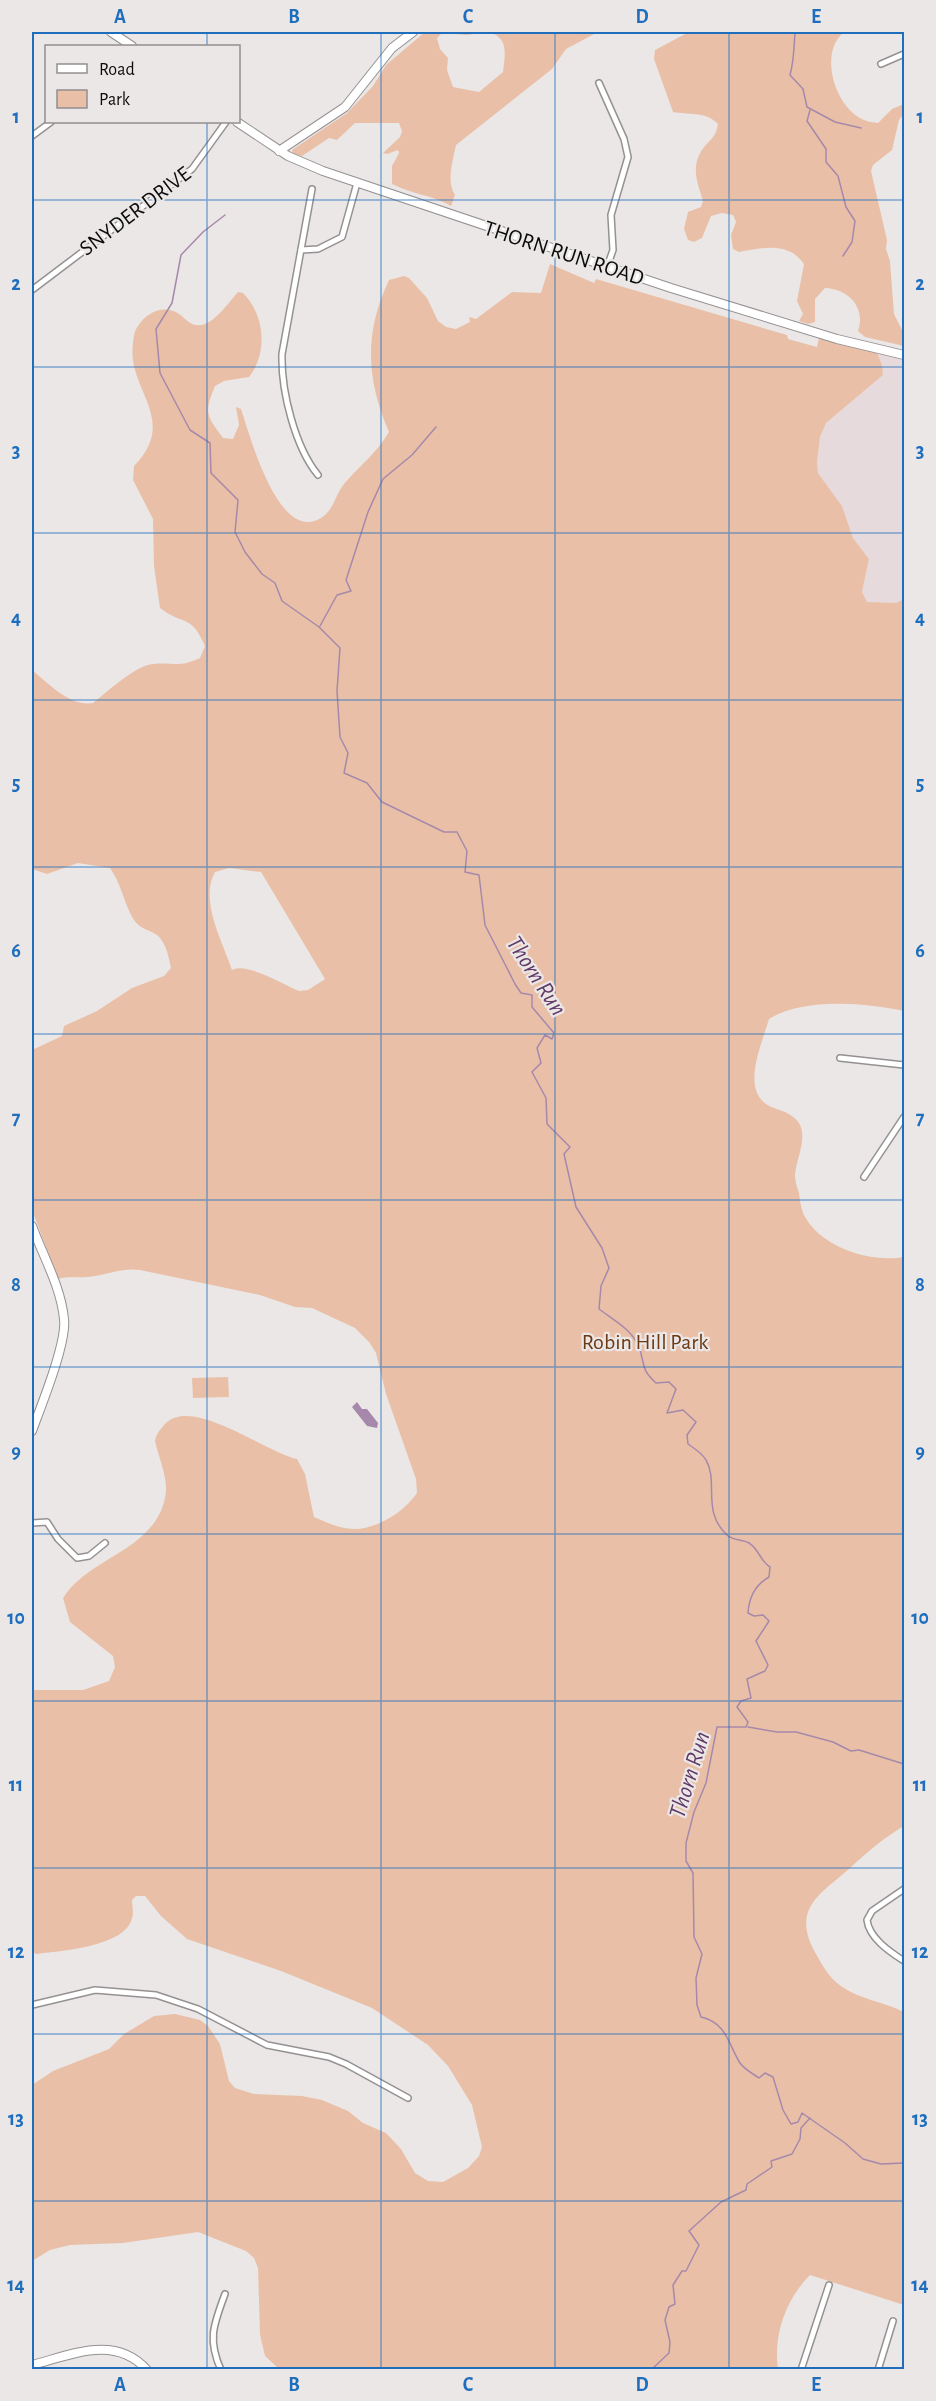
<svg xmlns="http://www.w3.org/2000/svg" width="936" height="2401" font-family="'Alegreya Sans',sans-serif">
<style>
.built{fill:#e7dadc}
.green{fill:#e9c0a7;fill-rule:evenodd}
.water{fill:#a689aa}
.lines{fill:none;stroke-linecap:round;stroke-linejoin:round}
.stream{stroke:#a689aa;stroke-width:1.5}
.street-casing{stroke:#959192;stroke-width:8}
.secondary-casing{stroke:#959192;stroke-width:10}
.street{stroke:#fff;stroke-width:5}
.secondary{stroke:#fff;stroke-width:8}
.grid{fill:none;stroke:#1e6ebd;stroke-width:1.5;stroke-opacity:0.55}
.labels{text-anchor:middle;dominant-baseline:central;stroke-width:4.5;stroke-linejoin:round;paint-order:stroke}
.street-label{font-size:22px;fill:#0c0b0b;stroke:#ebe7e7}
.park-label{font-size:22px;fill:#6c3912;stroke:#ebe7e7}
.water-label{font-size:24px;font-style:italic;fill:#623a68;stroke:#ebe7e7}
.neatline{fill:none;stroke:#1e6ebd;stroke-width:2}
.grid-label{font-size:20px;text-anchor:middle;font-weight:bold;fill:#1e6ebd}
</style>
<rect width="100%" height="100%" fill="#ebe7e7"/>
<polygon class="built" points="875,348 904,355 904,599 897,603 877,604 867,602 862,592 869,559 853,538 842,506 818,473 817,463 820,437 826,423 883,375"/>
<g class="green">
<path d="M425,32H598L566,49L552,69L456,145C453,160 446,182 455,195L451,206C432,195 411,194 392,184V166L399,153L398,150L387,154L383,153L400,137L402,131L399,123H355L337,140L329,138L302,156L293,154L292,150L347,113L373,86L386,65ZM489,32C509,38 505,54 503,72L479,92L453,87L447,70L448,58L440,49L437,38L442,33L467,35Z"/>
<path d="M689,32H844C818,53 835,108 864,120C868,122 874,122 878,123L892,109L904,104V113L899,120L892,150L873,165L871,171L887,240L886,249L890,261L894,314L904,334V346L865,337L858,331C866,308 849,289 825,288L815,299V322L808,324L799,321L803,314L797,301L804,264C788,241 762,248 739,252L733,249L731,235L736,222L733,215L722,213L711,216L702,238L694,242L688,240L684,229L688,212L701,207L703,201C697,181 690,166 704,147C712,138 716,136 718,124C706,111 687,115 673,112L654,59L655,50Z"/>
<path d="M550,264L594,283L596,279L787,335L788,339L817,347L820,333L875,348L882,365L883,375L826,423L820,437L817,463L818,473L842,506L853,538L869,559L862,592L867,602L896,603L904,599V1011C866,1003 804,997 769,1019C761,1047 738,1095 774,1108C784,1111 796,1116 800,1125C807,1140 796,1160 795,1175C795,1181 797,1187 799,1193C800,1200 801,1209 804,1215C821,1248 871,1263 904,1257V1826C881,1840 870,1850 850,1868C821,1894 790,1908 816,1954C823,1966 829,1978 841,1986C859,1999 884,2002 904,2012V2305L810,2275C786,2299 773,2335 778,2369H279L265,2356L260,2335L258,2268L254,2258L246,2251L198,2232L123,2243L70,2245L50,2250L32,2261V2085L53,2071L109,2049L124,2034L154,2016L175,2014L200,2020L208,2026L220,2044L229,2081L235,2088L254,2094L302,2096L322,2100L348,2111L363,2123L386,2133L401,2149L415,2173L428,2181L443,2182L468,2168L479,2156L482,2147L472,2105L448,2066L428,2045L372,2008L281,1971L187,1939L161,1916L145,1896H136L132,1900C132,1905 134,1913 132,1918C126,1947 59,1951 36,1954L32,1951V1690H83L109,1681L115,1667L113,1656L70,1622L63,1598C89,1556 160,1550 166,1491C167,1476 158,1455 155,1441C156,1434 160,1430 164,1425C190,1394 265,1452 297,1459L305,1474L314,1517C326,1522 340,1529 354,1529C378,1529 405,1511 417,1493L416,1479L386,1394L376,1353L369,1342L355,1328L312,1308L295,1307L260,1295L140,1270C122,1267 105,1276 87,1277C77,1278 68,1276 58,1279L32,1210V1050L62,1036L64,1026L97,1011L132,988L164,976L171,968C163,918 144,941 131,915C123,899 121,884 110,868L78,863L47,874L32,869V670C48,683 70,707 93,703C107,692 136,665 153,664C175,662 178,668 200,658L205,646C191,613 183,626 160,608L154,566L153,519L133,480L134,466C180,419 126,390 133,343C134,337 134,331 138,326C145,315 159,306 173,311C184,314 188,327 201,325C215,323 228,303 238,292L243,293C265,315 268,353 249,377L224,381L215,386C204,413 206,415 223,438L233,439L239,425L236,407L241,409C250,435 278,544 321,518C334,510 335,495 344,484C360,465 376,454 389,432C366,379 364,333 389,280L404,276L409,278L427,298L438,321L446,327L456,329L470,322L469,317L476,319L512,292L541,293ZM229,868L261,872L325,979L308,990L299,991C284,985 247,962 232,970C223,942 199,900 215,872Z"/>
<polygon points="228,1377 229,1397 193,1398 192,1378"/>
</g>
<polygon class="water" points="357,1402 362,1409 367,1409 378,1423 377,1428 367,1426 352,1407"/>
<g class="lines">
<g class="stream">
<path d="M795,32C794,47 794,61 790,75L803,89L807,107L835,122L861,128"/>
<polyline points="810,110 807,121 826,149 826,162 838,176 846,207 855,221 852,242 843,256"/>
<path d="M225,215L203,232L181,255L172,303L156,329L160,373L190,430L210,443L211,473L238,500L235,532L245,552L262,574L275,583L282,601L319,627L340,648L337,691L340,737L348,753L344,773L367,783L382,802L444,832H457L467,851L465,872L479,875L485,925L515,984L521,993L532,995V1007L554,1033L552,1039L545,1035L537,1048L541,1063L532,1072L546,1098L547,1124L570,1147L564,1154L576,1207L602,1248L609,1268L601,1286L599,1309C612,1319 631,1329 638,1345C646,1363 639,1368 656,1383L669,1382L676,1389L667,1413L683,1410L696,1422L687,1435L688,1444C694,1448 703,1454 706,1460C719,1482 701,1511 727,1535C733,1541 742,1539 749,1543C759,1549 760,1561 770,1567L769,1577C755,1585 749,1597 748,1613L754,1616L763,1615L769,1621L756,1641L768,1665L765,1671L747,1679L751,1698L741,1701L737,1707L748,1722L746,1727H717L706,1783L694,1812L686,1843V1861L693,1873L694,1937L702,1954L696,1978L697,2005L701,2017C727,2023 728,2044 740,2063C744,2069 753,2074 759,2078L765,2073L773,2077L783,2110L791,2124L798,2122L802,2113L845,2143L863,2159L881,2164L904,2163"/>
<polyline points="320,626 337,595 351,591 346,580 368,512 383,479 412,455 436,427"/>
<polyline points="748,1727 777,1732 796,1732 833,1742 851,1751 859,1750 904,1764"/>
<polyline points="651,2370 669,2353 670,2342 665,2320 669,2307 675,2304 673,2285 682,2271 686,2271 699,2245 689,2231 721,2202 746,2190 747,2184 772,2167 771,2161 792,2154 800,2139 801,2128 810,2118"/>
</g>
<defs>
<g id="street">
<polyline points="881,64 904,54"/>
<polyline points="599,83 624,139 628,157 611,215 613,250 607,267"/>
<polyline points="32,136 51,122"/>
<path d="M312,189L282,354C281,391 295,447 318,475"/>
<polyline points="301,250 318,249 342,237 357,183"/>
<polyline points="32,290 192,169 226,122"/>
<polyline points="840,1058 904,1065"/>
<polyline points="864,1177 904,1117"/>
<polyline points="32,1523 47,1522 58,1539 77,1558 89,1556 105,1543"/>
<path d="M904,1889L872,1911L867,1920C869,1938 890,1952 904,1961"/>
<polyline points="32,2005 95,1990 156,1995 198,2009 267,2045 329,2057 346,2064 408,2098"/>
<path d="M221,2370C207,2339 214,2324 225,2294"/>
<polyline points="801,2370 829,2285"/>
<polyline points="878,2370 893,2321"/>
</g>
<g id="secondary">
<polyline points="111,32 132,46"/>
<polyline points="237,122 288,156 323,171 671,288 837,339 904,355"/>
<polyline points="279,151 345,107 392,48 413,32"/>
<path d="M32,1226C43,1256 61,1287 64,1319C67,1343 41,1406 32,1431"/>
<path d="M32,2365C71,2355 115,2334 147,2370"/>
</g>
</defs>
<use href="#street" class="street-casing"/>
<use href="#secondary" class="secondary-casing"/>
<use href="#street" class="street"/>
<use href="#secondary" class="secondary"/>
</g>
<path class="grid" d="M207,32V46M381,32V2370M555,32V2370M729,32V2370M207,122V2370M32,200H904M32,367H904M32,533H904M32,700H904M32,867H904M32,1034H904M32,1200H904M32,1367H904M32,1534H904M32,1701H904M32,1868H904M32,2034H904M32,2201H904"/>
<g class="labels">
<g class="street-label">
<text transform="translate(135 211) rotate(-37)">SNYDER DRIVE</text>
<text transform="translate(564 253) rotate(18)">THORN RUN ROAD</text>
</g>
<g class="park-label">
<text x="645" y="1342">Robin Hill Park</text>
</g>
<g class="water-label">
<text transform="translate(536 976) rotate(57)">Thorn Run</text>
<text transform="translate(690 1775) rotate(-73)">Thorn Run</text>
</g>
</g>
<rect width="936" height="2401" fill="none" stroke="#ebe7e7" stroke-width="66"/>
<rect x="45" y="45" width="195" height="78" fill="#ebe7e7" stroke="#928f8f" stroke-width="1.5"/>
<rect x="57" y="64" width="30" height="9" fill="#ffffff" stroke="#928f8f" stroke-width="1.5"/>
<text x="99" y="75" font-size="18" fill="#0c0b0b">Road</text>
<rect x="57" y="90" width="30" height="18" fill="#e9c0a7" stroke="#928f8f" stroke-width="1.5"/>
<text x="99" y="105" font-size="18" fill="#0c0b0b">Park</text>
<rect x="33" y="33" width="870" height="2335" class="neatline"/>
<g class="grid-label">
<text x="120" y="23">A</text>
<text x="294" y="23">B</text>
<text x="468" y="23">C</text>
<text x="642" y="23">D</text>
<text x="816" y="23">E</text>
<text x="16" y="123">1</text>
<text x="920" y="123">1</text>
<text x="16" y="290">2</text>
<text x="920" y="290">2</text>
<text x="16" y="457">3</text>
<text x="920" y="457">3</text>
<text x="16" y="624">4</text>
<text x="920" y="624">4</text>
<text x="16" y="790">5</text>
<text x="920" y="790">5</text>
<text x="16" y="957">6</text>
<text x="920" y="957">6</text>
<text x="16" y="1124">7</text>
<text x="920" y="1124">7</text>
<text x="16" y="1291">8</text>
<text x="920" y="1291">8</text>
<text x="16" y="1458">9</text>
<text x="920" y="1458">9</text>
<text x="16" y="1624">10</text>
<text x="920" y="1624">10</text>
<text x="16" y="1791">11</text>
<text x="920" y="1791">11</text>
<text x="16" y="1958">12</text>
<text x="920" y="1958">12</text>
<text x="16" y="2125">13</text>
<text x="920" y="2125">13</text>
<text x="16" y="2291">14</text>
<text x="920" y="2291">14</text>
<text x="120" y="2391">A</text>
<text x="294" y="2391">B</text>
<text x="468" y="2391">C</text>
<text x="642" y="2391">D</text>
<text x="816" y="2391">E</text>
</g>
</svg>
